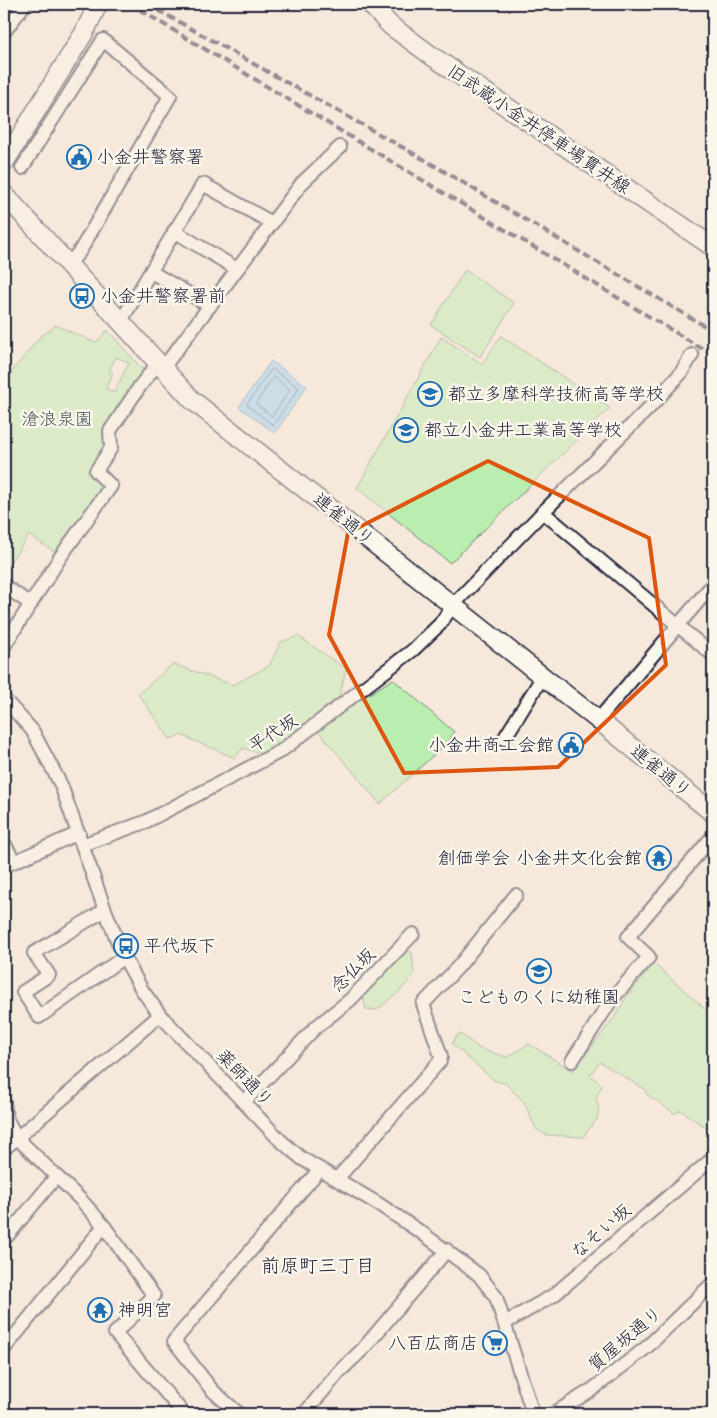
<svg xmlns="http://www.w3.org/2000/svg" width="717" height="1418" font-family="'Shantell Sans','Klee One',sans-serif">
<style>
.green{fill:#baeeaf;stroke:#6e8875;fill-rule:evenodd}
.water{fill:#97d0f7;stroke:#688aac}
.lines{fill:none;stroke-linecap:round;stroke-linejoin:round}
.shore{stroke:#516886;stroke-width:1}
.street-casing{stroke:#22223b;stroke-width:16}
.secondary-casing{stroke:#22223b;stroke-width:21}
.street{stroke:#fbf7ec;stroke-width:12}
.secondary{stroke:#fbf7ec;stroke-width:18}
.rail{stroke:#22223b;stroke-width:4;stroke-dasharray:8 4;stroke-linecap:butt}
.marked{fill:none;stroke:#de560e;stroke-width:4;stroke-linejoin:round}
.labels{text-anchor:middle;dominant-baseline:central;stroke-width:5;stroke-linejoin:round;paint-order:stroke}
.street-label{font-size:18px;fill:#22223b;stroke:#fbf7ec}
.poi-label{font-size:18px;fill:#22223b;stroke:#fbf7ec;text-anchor:start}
.park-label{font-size:18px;fill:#485558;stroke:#fbf7ec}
.neighbourhood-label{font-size:19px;fill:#22223b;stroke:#fbf7ec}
</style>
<rect width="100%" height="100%" fill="#f6e8db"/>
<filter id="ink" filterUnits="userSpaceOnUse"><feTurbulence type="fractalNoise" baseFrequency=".02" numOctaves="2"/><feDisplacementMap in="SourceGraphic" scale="10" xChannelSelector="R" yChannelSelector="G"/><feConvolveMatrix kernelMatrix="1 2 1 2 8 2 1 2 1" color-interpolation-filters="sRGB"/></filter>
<g filter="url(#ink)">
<g class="green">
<polygon points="465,270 514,303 480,357 431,325"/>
<path d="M55,325L94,342L98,341L107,330L147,374L110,431L111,448L96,471L111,486L61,556L29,535L4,571V381L41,336L52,329ZM116,357L129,363L114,393L106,388L113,373L109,371Z"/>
<polygon points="501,336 610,408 450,563 357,488 441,337 482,364"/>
<polygon points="298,636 346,669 339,698 355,703 393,679 454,732 449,741 380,804 310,721 265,755 243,748 235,758 181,735 170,739 138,694 173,664 233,685 269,666 281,642"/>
<polygon points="403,951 412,952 414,974 402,989 377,1010 366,1009 362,993"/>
<polygon points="654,964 700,1004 713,1019 713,1132 680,1110 676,1114 646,1094 646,1090 600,1062 590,1075 602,1085 596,1098 599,1109 597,1119 583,1137 546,1135 536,1129 524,1102 505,1083 495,1081 452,1044 458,1034 462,1035 480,1049 507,1057 529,1044 573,1071 614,1018 627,996"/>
</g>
<polygon class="water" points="271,361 307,386 275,433 239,407"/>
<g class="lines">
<g class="shore">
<polygon points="272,369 299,388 273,425 247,405"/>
<polygon points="273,378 276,378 290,390 272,416 256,404"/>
</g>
<defs>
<g id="street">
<polyline points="4,32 25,4"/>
<polyline points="22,168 103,40 170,96 80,251 68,265"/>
<polyline points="174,231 237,269"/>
<polyline points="151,272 210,306"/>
<polyline points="121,321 203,184 272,223"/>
<polyline points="163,368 302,183 340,147"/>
<polyline points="543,512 713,655"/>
<polyline points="4,586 31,604"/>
<polyline points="4,646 61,556 111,486 96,471 111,448 110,431 140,386 158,363"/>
<polyline points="4,699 32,730 61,785 105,910 124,957 142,990 160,1015 280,1140 301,1158 380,1205 422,1233 479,1275 496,1297 533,1414"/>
<polyline points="598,720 713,584"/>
<polyline points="504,739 543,676"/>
<polyline points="4,843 14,861"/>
<polyline points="82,845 145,822 281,751 413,650 440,624 453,605 543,512 649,408 681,373 692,355"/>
<polyline points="4,866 79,833"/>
<polyline points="105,910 34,953 49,975 23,992 39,1017 124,957"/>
<polyline points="572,1061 612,999 649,957 628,937 713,836"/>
<polyline points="4,1102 6,1118 17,1138 81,1200 104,1226 154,1296 115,1333 184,1414"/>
<polyline points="244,1102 316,1027 350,1000 413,934"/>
<polyline points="4,1149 160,1015"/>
<polyline points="337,1179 440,1061 441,1056 423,1004 459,966 516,895"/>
<polyline points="4,1240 56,1177"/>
<polyline points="505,1323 554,1295 713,1158"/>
<polyline points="4,1349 104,1226"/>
<polyline points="239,1414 212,1390 174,1341 320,1169"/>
<polyline points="304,1414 339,1372 363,1349 447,1250"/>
<polyline points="553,1414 593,1389 647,1347 713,1283"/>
</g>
<g id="secondary">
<polyline points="370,4 391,26 432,56 713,247"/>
<polyline points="4,163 84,33 98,4"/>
<polyline points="4,194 192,400 598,720 713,813"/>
</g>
</defs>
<use href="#street" class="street-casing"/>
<use href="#secondary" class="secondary-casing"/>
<use href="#street" class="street"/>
<use href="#secondary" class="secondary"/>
<g class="rail">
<polyline points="130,4 713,355"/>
<polyline points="147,4 425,160 713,331"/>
</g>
</g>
</g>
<path d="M0 0H717V1418H0ZM488,461L649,538L666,665L558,767L404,773L329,635L348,533Z" fill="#f6e8db" fill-opacity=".55" fill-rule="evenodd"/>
<path class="marked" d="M488,461L649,538L666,665L558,767L404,773L329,635L348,533Z"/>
<defs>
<symbol id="civic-ring" viewBox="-11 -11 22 22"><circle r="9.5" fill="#fbf7ec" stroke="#1f6fb2" stroke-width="1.5"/><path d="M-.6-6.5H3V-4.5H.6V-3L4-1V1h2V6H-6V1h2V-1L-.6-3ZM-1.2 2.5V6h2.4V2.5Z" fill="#1f6fb2"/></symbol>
<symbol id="bus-ring" viewBox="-11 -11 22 22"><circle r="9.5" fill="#fbf7ec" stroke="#1f6fb2" stroke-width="1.5"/><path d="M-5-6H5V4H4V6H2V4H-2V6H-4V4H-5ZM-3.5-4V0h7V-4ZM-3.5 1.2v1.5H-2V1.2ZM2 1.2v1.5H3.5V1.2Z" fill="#1f6fb2"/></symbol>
<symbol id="school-ring" viewBox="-11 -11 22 22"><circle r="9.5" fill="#fbf7ec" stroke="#1f6fb2" stroke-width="1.5"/><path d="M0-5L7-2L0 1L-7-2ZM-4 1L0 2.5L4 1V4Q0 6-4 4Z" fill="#1f6fb2"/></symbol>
<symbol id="temple-ring" viewBox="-11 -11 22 22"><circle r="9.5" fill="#fbf7ec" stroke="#1f6fb2" stroke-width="1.5"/><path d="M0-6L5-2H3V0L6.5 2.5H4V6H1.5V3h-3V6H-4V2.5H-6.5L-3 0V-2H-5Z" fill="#1f6fb2"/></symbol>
<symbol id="supermarket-ring" viewBox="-11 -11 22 22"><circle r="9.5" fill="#fbf7ec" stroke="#1f6fb2" stroke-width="1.5"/><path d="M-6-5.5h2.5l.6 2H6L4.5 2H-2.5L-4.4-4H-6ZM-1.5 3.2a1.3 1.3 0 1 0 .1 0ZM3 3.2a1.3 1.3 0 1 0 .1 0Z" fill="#1f6fb2"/></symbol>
</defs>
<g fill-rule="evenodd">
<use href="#civic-ring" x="65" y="143" width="28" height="28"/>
<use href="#bus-ring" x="68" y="282" width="28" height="28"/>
<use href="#school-ring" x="416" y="380" width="28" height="28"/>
<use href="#school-ring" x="392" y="416" width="28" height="28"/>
<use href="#civic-ring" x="557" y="731" width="28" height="28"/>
<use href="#temple-ring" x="645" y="844" width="28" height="28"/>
<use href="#bus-ring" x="112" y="932" width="28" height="28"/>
<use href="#school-ring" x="525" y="957" width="28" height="28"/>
<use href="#temple-ring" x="86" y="1296" width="28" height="28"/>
<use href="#supermarket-ring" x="481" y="1329" width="28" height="28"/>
</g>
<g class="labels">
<g class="street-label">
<text transform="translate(539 129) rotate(34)">旧武蔵小金井停車場貫井線</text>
<text transform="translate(344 519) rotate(39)">連雀通り</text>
<text transform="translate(273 733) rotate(-33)">平代坂</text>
<text transform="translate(661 771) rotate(39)">連雀通り</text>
<text transform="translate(353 970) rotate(-45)">念仏坂</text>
<text transform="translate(245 1078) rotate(46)">薬師通り</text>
<text transform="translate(601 1231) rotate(-41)">なそい坂</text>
<text transform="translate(625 1339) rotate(-40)">質屋坂通り</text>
</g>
<g class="poi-label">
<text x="96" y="157">小金井警察署</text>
<text x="100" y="296">小金井警察署前</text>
<text x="448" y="394">都立多摩科学技術高等学校</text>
<text x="424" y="430">都立小金井工業高等学校</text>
<text x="554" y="745" text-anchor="end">小金井商工会館</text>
<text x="642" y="858" text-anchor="end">創価学会 小金井文化会館</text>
<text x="144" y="946">平代坂下</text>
<text x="539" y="997" text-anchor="middle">こどものくに幼稚園</text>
<text x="118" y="1310">神明宮</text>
<text x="478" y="1343" text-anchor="end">八百広商店</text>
</g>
<g class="park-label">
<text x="57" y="419">滄浪泉園</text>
</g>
<g class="neighbourhood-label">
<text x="318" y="1265">前原町三丁目</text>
</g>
</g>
<rect width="717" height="1418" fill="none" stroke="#fbf7ec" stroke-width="20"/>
<rect x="10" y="10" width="697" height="1398" fill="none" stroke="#22223b" stroke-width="2" filter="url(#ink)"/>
</svg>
